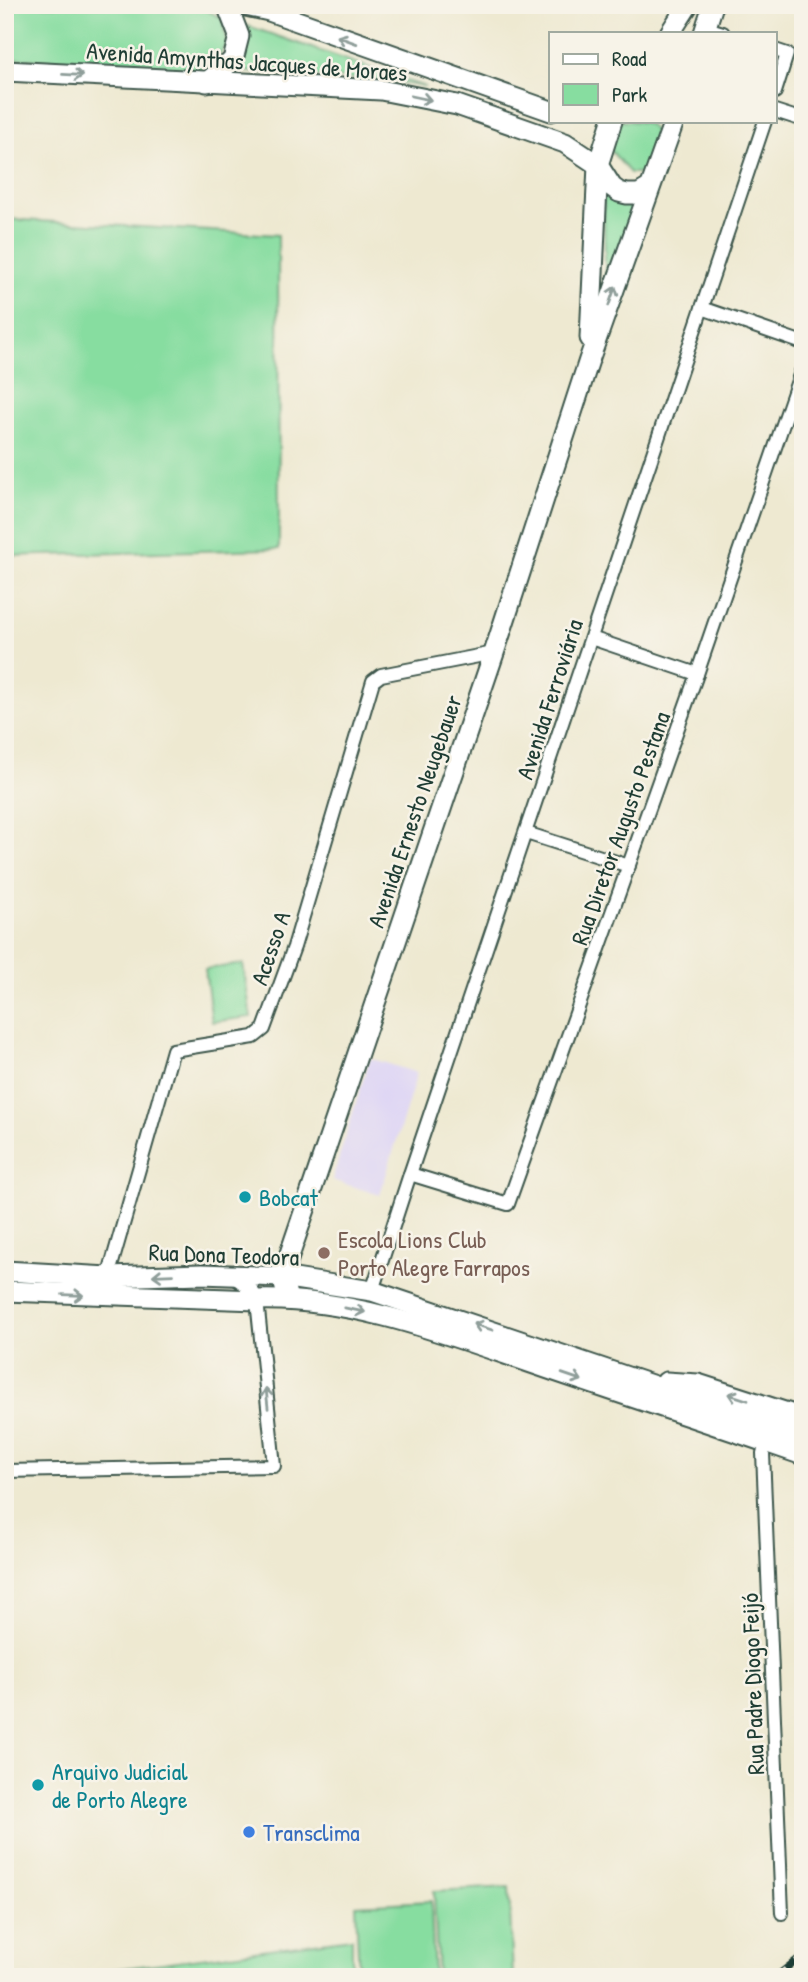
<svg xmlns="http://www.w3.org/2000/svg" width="808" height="1982" font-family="'Patrick Hand',sans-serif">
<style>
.built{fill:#ded5f5}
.green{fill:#87dda0;stroke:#538d6a;stroke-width:2}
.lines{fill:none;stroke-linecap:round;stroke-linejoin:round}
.street-casing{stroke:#3e574c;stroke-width:16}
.secondary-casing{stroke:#3e574c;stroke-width:23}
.street{stroke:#fff;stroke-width:12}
.secondary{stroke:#fff;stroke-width:19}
.rail-casing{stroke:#1f3d34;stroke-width:7}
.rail{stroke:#f7f3e8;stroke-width:4.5;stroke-dasharray:13;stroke-linecap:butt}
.oneway{stroke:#8f9e9a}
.culture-dot{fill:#0f9aa8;stroke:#f7f3e8;stroke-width:2.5}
.education-dot{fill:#8d6e63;stroke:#f7f3e8;stroke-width:2.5}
.shop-dot{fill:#3f7fe0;stroke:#f7f3e8;stroke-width:2.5}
.labels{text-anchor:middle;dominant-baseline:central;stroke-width:5;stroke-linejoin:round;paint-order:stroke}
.street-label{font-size:24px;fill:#1f3d34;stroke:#f7f3e8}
.culture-label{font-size:24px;fill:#0d838f;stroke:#f7f3e8;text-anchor:start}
.education-label{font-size:24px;fill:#785e54;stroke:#f7f3e8;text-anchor:start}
.shop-label{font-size:24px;fill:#366cbe;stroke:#f7f3e8;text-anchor:start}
</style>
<rect width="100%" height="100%" fill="#f7f3e8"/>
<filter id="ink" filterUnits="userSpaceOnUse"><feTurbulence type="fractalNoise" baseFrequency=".0143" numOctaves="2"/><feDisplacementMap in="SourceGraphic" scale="14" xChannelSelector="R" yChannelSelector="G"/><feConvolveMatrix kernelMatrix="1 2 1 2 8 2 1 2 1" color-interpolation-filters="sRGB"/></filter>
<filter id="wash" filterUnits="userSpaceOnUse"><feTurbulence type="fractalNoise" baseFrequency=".00686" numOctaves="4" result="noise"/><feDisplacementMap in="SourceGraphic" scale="28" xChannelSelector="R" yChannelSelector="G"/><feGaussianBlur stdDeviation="1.57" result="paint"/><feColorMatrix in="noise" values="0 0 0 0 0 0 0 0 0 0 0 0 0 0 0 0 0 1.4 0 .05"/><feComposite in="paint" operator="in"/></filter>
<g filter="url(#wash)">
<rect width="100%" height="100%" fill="#eee9d1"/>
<polygon class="built" points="370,1058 417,1073 380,1195 332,1180"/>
<g class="green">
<polygon points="5,5 200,7 222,18 227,44 214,64 197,70 5,58"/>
<path d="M248,26L425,87L389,81L236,71C245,55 250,44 248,26Z"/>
<path d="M622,121C645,121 652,120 660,143L648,173H630L607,146L617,123Z"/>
<polygon points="603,185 640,203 606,290"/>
<polygon points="5,219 278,235 279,549 5,556"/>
<polygon points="243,964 251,1017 212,1022 205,969"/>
<polygon points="509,1887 513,1977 438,1977 434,1891"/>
<polygon points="431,1901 434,1977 359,1977 356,1905"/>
<polygon points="352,1938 352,1977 110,1977 109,1970"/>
</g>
</g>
<g filter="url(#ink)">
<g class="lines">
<defs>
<g id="street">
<polyline points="706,28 723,33"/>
<polyline points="775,50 787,54 775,92"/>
<polyline points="775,111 803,120"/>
<polyline points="702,308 803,343"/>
<polyline points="591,638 697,674"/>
<polyline points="526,833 629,866"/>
<polyline points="410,1174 508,1204 697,674 803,366"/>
<polyline points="108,1277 173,1050 254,1037 264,1029 294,947 373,681 381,675 494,653"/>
<polyline points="372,1291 410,1174 765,121"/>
<polyline points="763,1453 782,1913"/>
<polyline points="5,1471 274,1466 257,1300 252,1290 234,1277"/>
</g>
<g id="secondary">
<polyline points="241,5 269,11 551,111"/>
<polyline points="670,33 688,5"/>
<polyline points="704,33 713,5"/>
<polyline points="5,71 381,90 457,105 565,143 598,165 612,187 619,192 627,194 639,194 649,188"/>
<polyline points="207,82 233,60 239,36 227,5"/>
<polyline points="590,338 598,165 612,121"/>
<polyline points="5,1271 108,1277 201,1274 282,1277 372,1291 803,1436"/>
<path d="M5,1291L257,1300C356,1297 454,1337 546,1368C631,1397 717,1425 803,1455"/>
<polyline points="288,1299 282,1277 494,653 589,360 674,121"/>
<polyline points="666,1382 698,1384 803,1418"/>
</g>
</defs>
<use href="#street" class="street-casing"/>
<use href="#secondary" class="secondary-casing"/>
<use href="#street" class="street"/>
<use href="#secondary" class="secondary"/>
<defs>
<g id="rail">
<polyline points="775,1977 803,1955"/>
<polyline points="795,1977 803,1970"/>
</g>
</defs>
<use href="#rail" class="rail-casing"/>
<use href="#rail" class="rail"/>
</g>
<defs><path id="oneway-shaft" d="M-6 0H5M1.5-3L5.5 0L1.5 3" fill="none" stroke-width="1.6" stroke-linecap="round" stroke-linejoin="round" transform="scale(1.75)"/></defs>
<g class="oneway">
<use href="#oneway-shaft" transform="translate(347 40) rotate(-160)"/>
<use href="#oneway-shaft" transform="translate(73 75) rotate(3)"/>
<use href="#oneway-shaft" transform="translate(421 98) rotate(12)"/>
<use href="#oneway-shaft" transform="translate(612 296) rotate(-71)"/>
<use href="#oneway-shaft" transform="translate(163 1275) rotate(178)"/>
<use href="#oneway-shaft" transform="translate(73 1295) rotate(2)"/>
<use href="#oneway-shaft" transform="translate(355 1310) rotate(12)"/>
<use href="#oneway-shaft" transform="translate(483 1327) rotate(-162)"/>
<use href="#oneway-shaft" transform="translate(572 1377) rotate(19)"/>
<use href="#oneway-shaft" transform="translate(738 1397) rotate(-162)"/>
<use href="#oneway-shaft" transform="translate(267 1398) rotate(-96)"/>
</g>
</g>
<g class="culture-dot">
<circle cx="245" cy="1197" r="7"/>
<circle cx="38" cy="1785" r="7"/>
</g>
<circle class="education-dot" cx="324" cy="1253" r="7"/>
<circle class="shop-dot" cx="249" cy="1832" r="7"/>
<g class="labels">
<g class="street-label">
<text transform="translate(247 61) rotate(4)">Avenida Amynthas Jacques de Moraes</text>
<text transform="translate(549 699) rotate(-72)">Avenida Ferroviária</text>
<text transform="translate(414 811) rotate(-71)">Avenida Ernesto Neugebauer</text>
<text transform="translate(620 828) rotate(-70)">Rua Diretor Augusto Pestana</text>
<text transform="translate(270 948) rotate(-71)">Acesso A</text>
<text transform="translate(224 1254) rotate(2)">Rua Dona Teodora</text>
<text transform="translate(752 1684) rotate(-92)">Rua Padre Diogo Feijó</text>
</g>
<g class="culture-label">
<text x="259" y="1197">Bobcat</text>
<text x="52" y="1771">Arquivo Judicial<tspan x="52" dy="28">de Porto Alegre</tspan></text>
</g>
<g class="education-label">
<text x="338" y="1239">Escola Lions Club<tspan x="338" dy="28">Porto Alegre Farrapos</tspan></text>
</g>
<g class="shop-label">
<text x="263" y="1832">Transclima</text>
</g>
</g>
<rect width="808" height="1982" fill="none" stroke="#f7f3e8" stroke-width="28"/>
<rect x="549" y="32" width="228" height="91" fill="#f7f3e8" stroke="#a1aaa0" stroke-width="2"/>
<rect x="563" y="54" width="35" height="10" fill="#ffffff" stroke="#a1aaa0" stroke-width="2"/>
<text x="612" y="66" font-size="21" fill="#1f3d34">Road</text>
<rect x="563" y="84" width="35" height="21" fill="#87dda0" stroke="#a1aaa0" stroke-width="2"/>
<text x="612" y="102" font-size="21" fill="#1f3d34">Park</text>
</svg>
